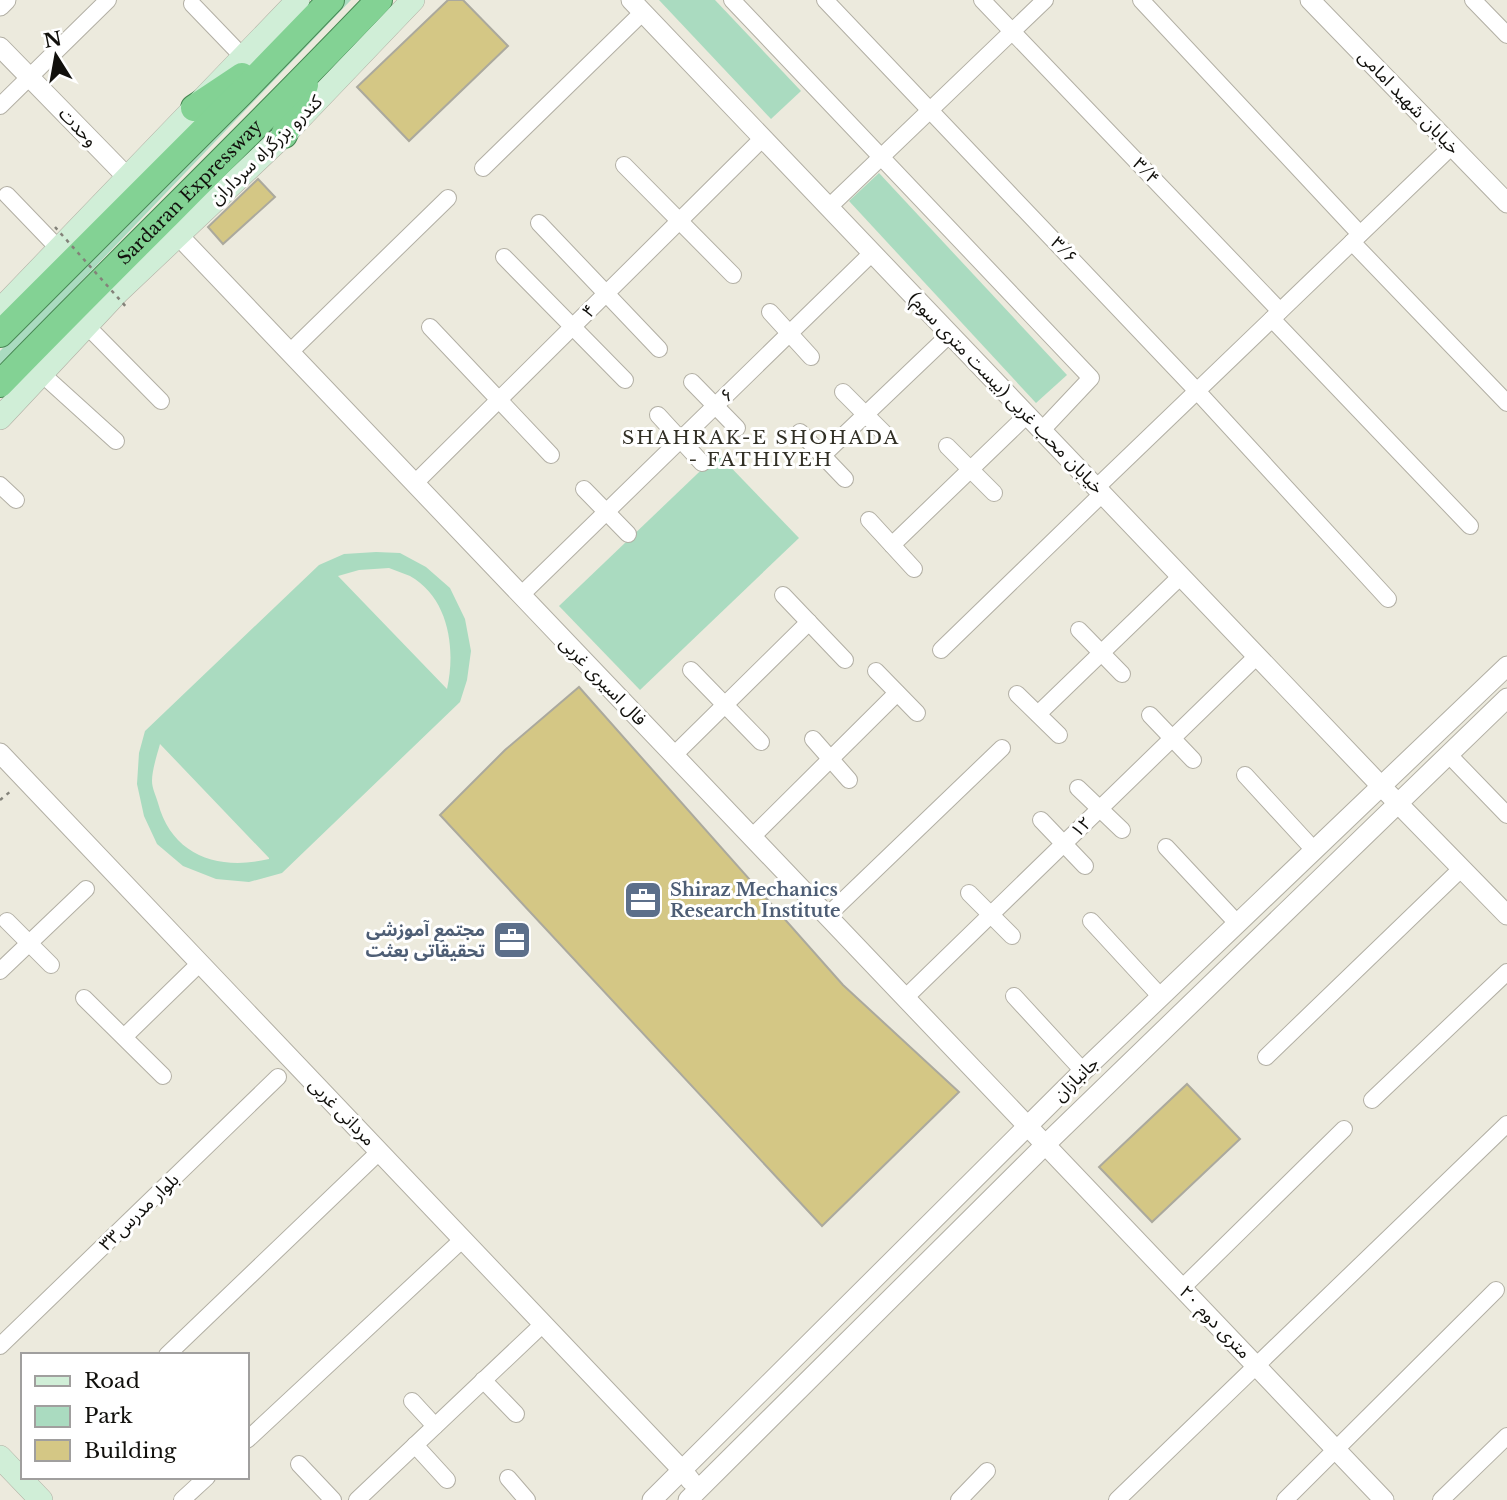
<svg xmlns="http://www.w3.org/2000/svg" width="1507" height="1500" font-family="'Libre Baskerville','Noto Sans Arabic',serif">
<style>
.green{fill:#aadbc0;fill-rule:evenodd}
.building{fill:#d4c785;stroke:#aba99d;stroke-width:2}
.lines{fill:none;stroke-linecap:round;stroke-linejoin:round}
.minor-casing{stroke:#b2afa4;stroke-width:18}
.tertiary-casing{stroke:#b2afa4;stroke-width:21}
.secondary-casing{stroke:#b2afa4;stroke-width:24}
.trunk-casing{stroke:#478753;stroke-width:28}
.path{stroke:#838279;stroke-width:2.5;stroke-dasharray:3.5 5;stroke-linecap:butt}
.minor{stroke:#fff;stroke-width:16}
.tertiary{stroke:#fff;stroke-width:19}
.secondary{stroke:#d0eed7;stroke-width:23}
.trunk{stroke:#83d294;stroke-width:26}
.path-bridge{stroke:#838279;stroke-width:2.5;stroke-dasharray:3.5 5;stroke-linecap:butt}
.labels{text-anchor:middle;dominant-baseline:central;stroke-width:6;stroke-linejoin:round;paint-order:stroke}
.street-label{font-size:18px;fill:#11100c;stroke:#fff}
.service-label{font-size:18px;font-weight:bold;fill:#4e5e75;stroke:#fff;text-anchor:start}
.neighbourhood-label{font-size:19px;letter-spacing:2px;fill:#312f25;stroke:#fff}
</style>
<rect width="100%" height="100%" fill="#eceadd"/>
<g class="green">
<polygon points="339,0 351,0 0,366 0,351"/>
<polygon points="659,0 715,0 801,91 771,119"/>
<polygon points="879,173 1067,375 1036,403 849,201"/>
<polygon points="718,454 799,538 640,690 559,606"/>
<path d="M376,552L400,553L426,567L450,588L465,619L471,651L467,680L460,702L282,873L249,882L216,879L183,866L157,844L144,816L137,784L139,753L145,731L319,565L344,554ZM389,568C396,571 403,573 410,576C449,598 456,649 447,689L338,576L359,570ZM160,744L269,858V859C219,871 172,856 158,803C156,796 152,788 152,781C152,770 157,755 160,744Z"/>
</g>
<g class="building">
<polygon points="448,0 463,0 508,46 409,141 357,87"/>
<polygon points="258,179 275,197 223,244 208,227"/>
<polygon points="579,687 843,985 959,1092 822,1226 440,815 505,750"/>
<polygon points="1187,1084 1240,1139 1152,1222 1099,1167"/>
</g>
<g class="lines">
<defs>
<g id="minor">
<polyline points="732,0 1091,378 1042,430"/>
<polyline points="825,0 1197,391 1388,599"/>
<polyline points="982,0 1280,311"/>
<polyline points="1141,0 1360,234"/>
<polyline points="1473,0 1507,35"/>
<polyline points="192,4 243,57"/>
<polyline points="0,106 108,0"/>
<polyline points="624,165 733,275"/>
<polyline points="483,168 643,12"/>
<polyline points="7,195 59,249"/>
<polyline points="829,207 1045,0"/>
<polyline points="539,223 659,349"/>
<polyline points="1352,242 1507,403"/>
<polyline points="504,257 625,380"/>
<polyline points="770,312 811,357"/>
<polyline points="1272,319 1470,526"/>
<polyline points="87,326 161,401"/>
<polyline points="430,327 551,455"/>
<polyline points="290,352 448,198"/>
<polyline points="42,374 116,441"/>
<polyline points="692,382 737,428"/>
<polyline points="843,392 887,436"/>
<polyline points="658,415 702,463"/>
<polyline points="800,432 845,479"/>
<polyline points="947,446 994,493"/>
<polyline points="822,456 950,334"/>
<polyline points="415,483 763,138"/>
<polyline points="0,485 16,500"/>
<polyline points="1096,488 1452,146"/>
<polyline points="584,489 628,534"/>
<polyline points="869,520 914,569"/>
<polyline points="892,545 1027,415"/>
<polyline points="521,595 872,253"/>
<polyline points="783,595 845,660"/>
<polyline points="1079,630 1122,674"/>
<polyline points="941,650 1102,494"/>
<polyline points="691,670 761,742"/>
<polyline points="876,671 917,713"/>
<polyline points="1017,694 1059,735"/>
<polyline points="1038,714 1181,576"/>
<polyline points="1150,715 1193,760"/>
<polyline points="813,739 849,780"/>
<polyline points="674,755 809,622"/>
<polyline points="1449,755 1507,815"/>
<polyline points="1245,775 1314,850"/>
<polyline points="1078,788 1122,830"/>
<polyline points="1041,820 1085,866"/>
<polyline points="752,837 897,693"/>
<polyline points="1166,847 1237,923"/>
<polyline points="969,893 1012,936"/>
<polyline points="827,916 1002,748"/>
<polyline points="7,921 51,965"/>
<polyline points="1091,921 1161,997"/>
<polyline points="0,971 86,889"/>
<polyline points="1014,996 1083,1071"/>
<polyline points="84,998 163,1076"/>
<polyline points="905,998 1257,656"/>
<polyline points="124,1037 200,963"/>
<polyline points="1266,1057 1462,868"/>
<polyline points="1372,1100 1507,972"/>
<polyline points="1182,1288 1344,1129"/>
<polyline points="0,1346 278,1077"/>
<polyline points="167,1355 379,1152"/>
<polyline points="483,1380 516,1414"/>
<polyline points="412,1401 435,1426"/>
<polyline points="247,1440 463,1239"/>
<polyline points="415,1445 447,1480"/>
<polyline points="299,1464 333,1500"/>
<polyline points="508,1478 527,1500"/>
<polyline points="182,1500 207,1477"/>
<polyline points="357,1500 543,1324"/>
<polyline points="959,1500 987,1471"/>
<polyline points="1117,1500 1507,1124"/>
<polyline points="1285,1500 1496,1290"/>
<polyline points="1441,1500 1507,1436"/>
</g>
<g id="tertiary">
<polyline points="631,0 1382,787 1507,915"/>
<polyline points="1310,0 1507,203"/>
<polyline points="0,6 6,0"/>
<polyline points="0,47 127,177"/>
<polyline points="178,235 1384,1500"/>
<polyline points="0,753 683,1471 691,1481"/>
<polyline points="652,1500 1083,1071 1507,666"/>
<polyline points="688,1500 1046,1144 1507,698"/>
</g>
<g id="secondary">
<polyline points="0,310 298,0"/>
<polyline points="0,418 118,292 284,135 413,0"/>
<polyline points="0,1457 41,1500"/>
</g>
<g id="trunk">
<polyline points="194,108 242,76"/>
<polyline points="284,135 305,85"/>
<polyline points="0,334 241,93 331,0"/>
<path id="s1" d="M0,384C125,255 255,130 379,0"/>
</g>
</defs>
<use href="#minor" class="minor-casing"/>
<use href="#tertiary" class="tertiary-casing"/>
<use href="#secondary" class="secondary-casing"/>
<use href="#trunk" class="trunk-casing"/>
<polyline class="path" points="0,800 11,791"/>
<use href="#minor" class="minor"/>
<use href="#tertiary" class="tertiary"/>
<use href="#secondary" class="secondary"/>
<use href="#trunk" class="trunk"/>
<polyline class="path-bridge" points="55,227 128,309"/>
</g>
<defs>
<symbol id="office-square" viewBox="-11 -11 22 22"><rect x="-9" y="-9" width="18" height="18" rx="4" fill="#5c6f8a" stroke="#fff"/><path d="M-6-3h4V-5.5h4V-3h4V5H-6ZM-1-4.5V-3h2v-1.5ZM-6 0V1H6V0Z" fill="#fff"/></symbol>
</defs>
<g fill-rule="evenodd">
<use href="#office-square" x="621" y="878" width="44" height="44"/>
<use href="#office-square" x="490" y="918" width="44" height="44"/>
</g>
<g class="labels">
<g class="street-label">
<text transform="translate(1409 102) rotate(46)">خیابان شهید امامی</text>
<text transform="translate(78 127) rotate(46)">وحدت</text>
<text transform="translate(266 150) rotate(-44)">کندرو بزرگراه سرداران</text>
<text transform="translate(1146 171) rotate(46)">۳/۴</text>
<text stroke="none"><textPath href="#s1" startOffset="270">Sardaran Expressway</textPath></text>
<text transform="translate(1064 250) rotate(46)">۳/۶</text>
<text transform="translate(589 311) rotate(-45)">۴</text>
<text transform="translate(1006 393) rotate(46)">خیابان محب غربی (بیست متری سوم)</text>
<text transform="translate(727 395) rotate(-44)">۶</text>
<text transform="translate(603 681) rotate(46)">فال اسیری غربی</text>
<text transform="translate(1081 827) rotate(-44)">۱۲</text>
<text transform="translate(1076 1079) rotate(-44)">جانبازان</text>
<text transform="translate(342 1112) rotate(46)">مردانی غربی</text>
<text transform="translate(139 1212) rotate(-44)">بلوار مدرس۳۳</text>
<text transform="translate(1215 1322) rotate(46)">۲۰ متری دوم</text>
</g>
<g class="service-label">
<text x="670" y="890">Shiraz Mechanics<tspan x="670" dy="21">Research Institute</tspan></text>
<text x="485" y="930" text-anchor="end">مجتمع آموزشی<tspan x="485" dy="21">تحقیقاتی بعثت</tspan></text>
</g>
<g class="neighbourhood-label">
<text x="761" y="437">SHAHRAK-E SHOHADA<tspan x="761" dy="22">- FATHIYEH</tspan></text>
</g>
</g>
<rect x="21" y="1353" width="228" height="126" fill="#ffffff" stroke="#a09f9e" stroke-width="2"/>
<rect x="35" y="1376" width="35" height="10" fill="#d0eed7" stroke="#a09f9e" stroke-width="2"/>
<text x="84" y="1388" font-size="21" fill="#11100c">Road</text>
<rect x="35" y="1406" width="35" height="21" fill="#aadbc0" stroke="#a09f9e" stroke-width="2"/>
<text x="84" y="1423" font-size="21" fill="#11100c">Park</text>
<rect x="35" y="1440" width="35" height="21" fill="#d4c785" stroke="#a09f9e" stroke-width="2"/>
<text x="84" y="1458" font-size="21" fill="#11100c">Building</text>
<g transform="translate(56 56) rotate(349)" stroke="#ffffff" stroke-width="5" paint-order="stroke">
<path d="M0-5L12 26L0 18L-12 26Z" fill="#11100c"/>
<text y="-10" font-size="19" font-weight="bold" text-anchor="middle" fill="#11100c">N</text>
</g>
</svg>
